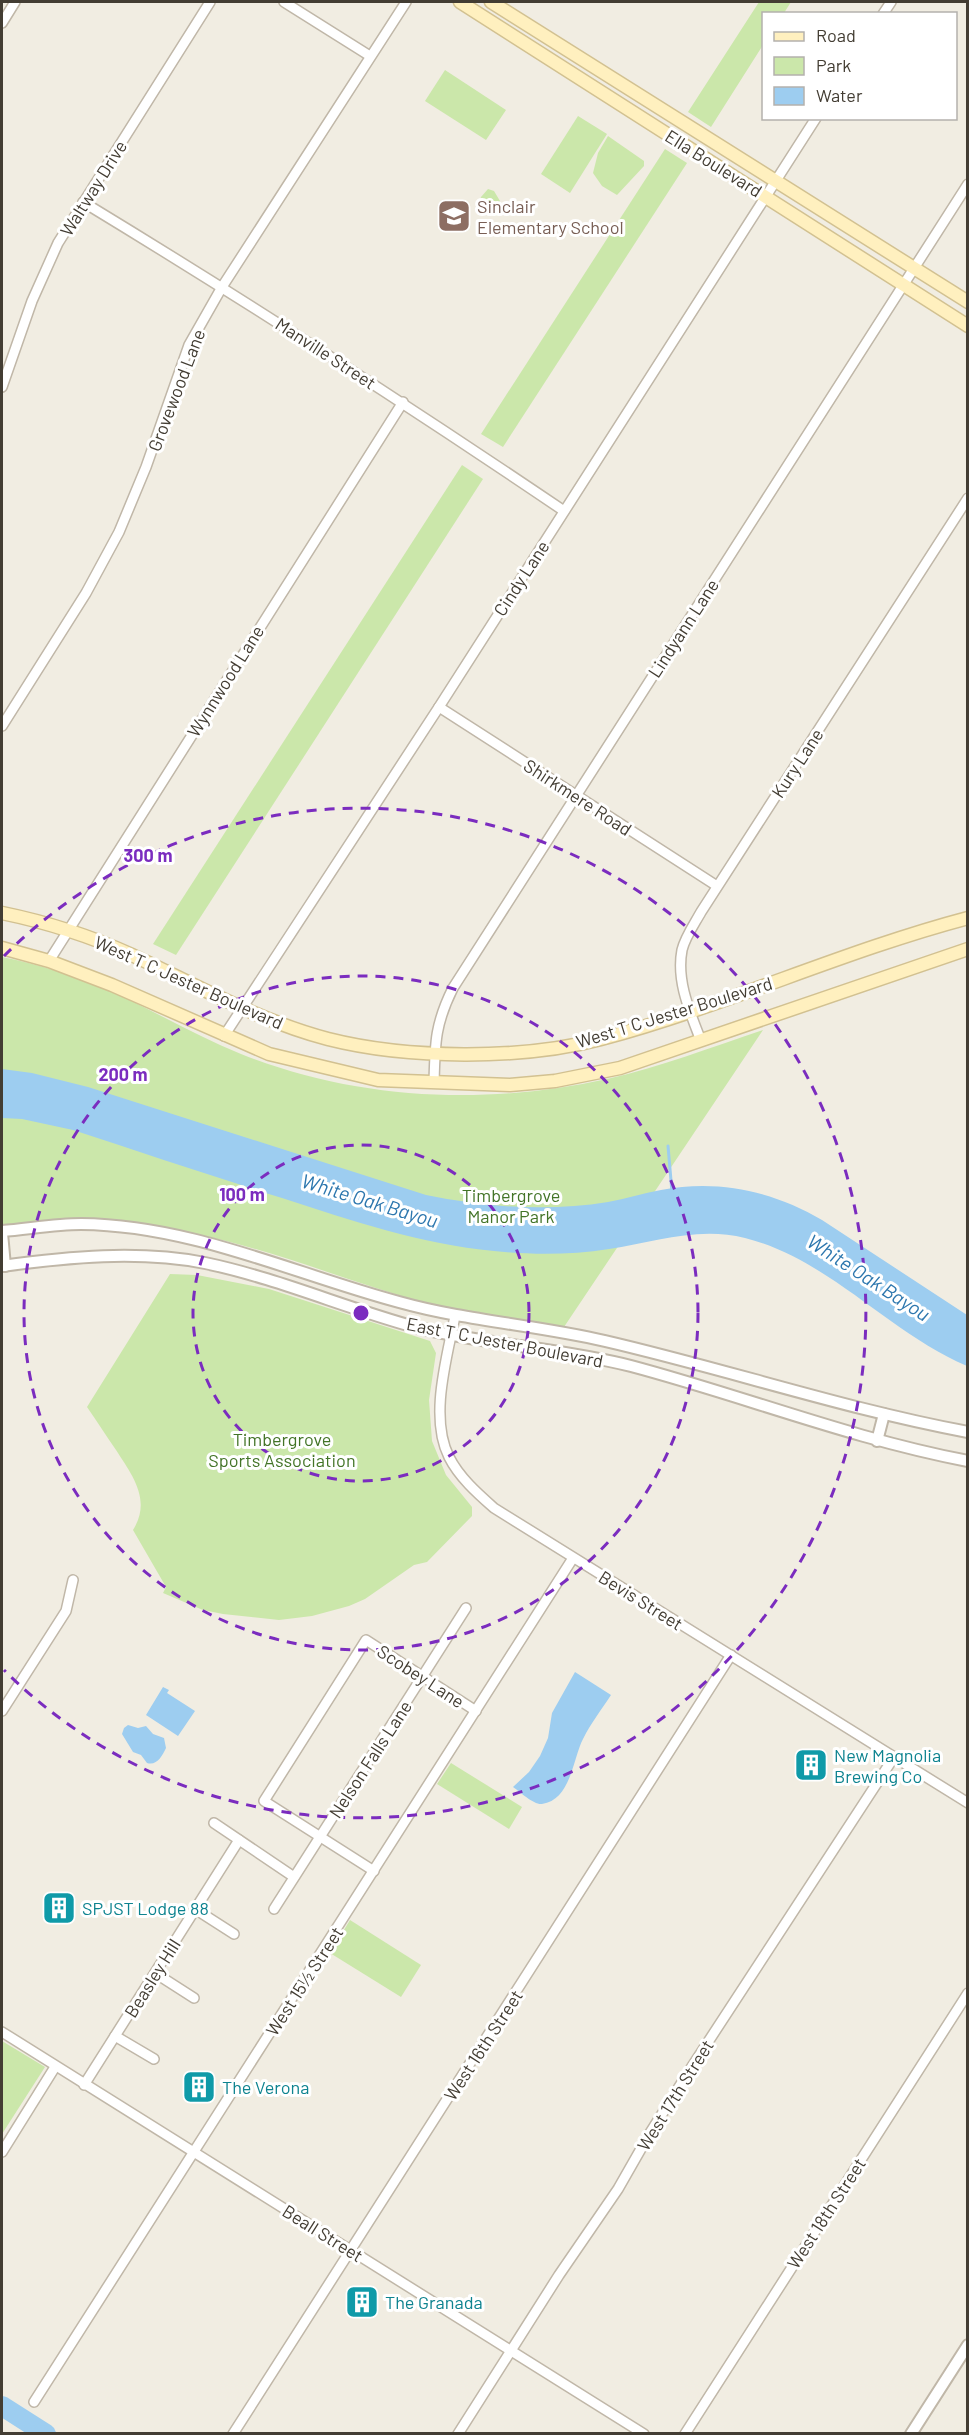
<svg xmlns="http://www.w3.org/2000/svg" width="969" height="2435" font-family="Barlow,sans-serif">
<style>
.green{fill:#cbe7aa}
.water{fill:#9dcdf0}
.lines{fill:none;stroke-linecap:round;stroke-linejoin:round}
.stream{stroke:#9dcdf0;stroke-width:3}
.river{stroke:#9dcdf0;stroke-width:20}
.minor-casing{stroke:#c0b7a8;stroke-width:12}
.tertiary-casing{stroke:#c0b7a8;stroke-width:14}
.secondary-casing{stroke:#d2c191;stroke-width:15}
.minor{stroke:#fff;stroke-width:9}
.tertiary{stroke:#fff;stroke-width:10}
.secondary{stroke:#fff0bf;stroke-width:12}
.ring{fill:none;stroke:#7b2cbf;stroke-width:3;stroke-dasharray:10 8}
.labels{text-anchor:middle;dominant-baseline:central;stroke-width:6;stroke-linejoin:round;paint-order:stroke}
.street-label{font-size:18px;fill:#433d33;stroke:#fff}
.education-label{font-size:18px;fill:#785e54;stroke:#fff;text-anchor:start}
.park-label{font-size:18px;fill:#437427;stroke:#fff}
.culture-label{font-size:18px;fill:#0d838f;stroke:#fff;text-anchor:start}
.water-label{font-size:20px;font-style:italic;fill:#2d77ae;stroke:#fff}
.centre{fill:#7b2cbf;stroke:#fff;stroke-width:3}
.ring-label{font-size:18px;text-anchor:middle;font-weight:bold;fill:#7b2cbf;stroke:#fff;stroke-width:6;stroke-linejoin:round;paint-order:stroke}
</style>
<rect width="100%" height="100%" fill="#f1ede2"/>
<g class="green">
<polygon points="759,2 791,2 784,13 764,14 763,45 711,127 688,112"/>
<polygon points="445,70 506,110 486,140 425,101"/>
<polygon points="578,116 607,134 570,193 541,174"/>
<polygon points="608,136 644,161 644,166 617,195 602,186 593,173 598,153"/>
<polygon points="665,149 687,163 503,447 481,434"/>
<polygon points="488,189 494,191 500,201 495,210 498,214 497,216 482,213 478,207 481,197"/>
<polygon points="462,465 483,479 176,955 153,944"/>
<path d="M2,957C37,964 73,975 106,989C151,1009 194,1035 241,1054C357,1100 485,1106 607,1079C660,1067 712,1047 763,1030L564,1327C518,1320 471,1316 426,1303C359,1285 294,1258 226,1241C152,1222 77,1215 2,1226Z"/>
<path d="M170,1274L197,1275L269,1289L430,1341L436,1353L429,1400L432,1441L446,1475L472,1507V1516L427,1562L414,1565L365,1599L349,1606L312,1616L279,1620L223,1614L203,1610L163,1593L166,1587L133,1530C152,1500 132,1475 116,1450C106,1436 97,1421 87,1407Z"/>
<polygon points="451,1763 522,1807 509,1829 437,1784"/>
<polygon points="350,1920 421,1965 401,1997 330,1953"/>
<polygon points="2,2041 45,2067 2,2134"/>
</g>
<g class="water">
<path d="M2,1069L32,1073L88,1087L426,1195C486,1207 547,1212 608,1202C626,1199 643,1193 661,1190C718,1179 773,1191 822,1220L967,1315V1366C889,1333 829,1259 745,1238C699,1226 654,1242 609,1249C571,1255 532,1255 494,1251C421,1244 352,1221 282,1198C212,1176 143,1153 73,1130L22,1119L2,1118Z"/>
<path d="M575,1672L611,1695C602,1709 591,1723 583,1739C573,1758 571,1800 542,1804C534,1805 520,1792 513,1787L529,1772L540,1756L548,1738L552,1713Z"/>
<polygon points="163,1687 169,1690 167,1693 195,1711 178,1736 146,1715"/>
<path d="M128,1725L138,1728L146,1726L153,1734L164,1738L166,1748C162,1756 157,1766 147,1763L141,1755L133,1752L122,1734L124,1728Z"/>
</g>
<g class="lines">
<polyline class="stream" points="668,1146 672,1192"/>
<polyline class="river" points="2,2406 46,2434"/>
<defs>
<g id="minor">
<polyline points="284,2 370,56"/>
<polyline points="883,14 891,2"/>
<polyline points="2,23 15,2"/>
<path d="M83,202C246,301 406,404 564,511"/>
<polyline points="2,387 32,301 58,243 210,2"/>
<polyline points="439,707 717,886"/>
<polyline points="2,726 86,593 119,532 146,467 189,345 222,287 406,2"/>
<polyline points="49,961 403,402"/>
<polyline points="224,1036 439,707 816,118"/>
<path d="M701,1041C690,1012 676,981 682,950C685,937 695,923 701,912L968,498"/>
<path d="M434,1083C435,1043 435,1024 453,988L968,184"/>
<path d="M455,1316C447,1358 429,1417 449,1457C459,1477 477,1493 494,1508L968,1803"/>
<polyline points="2,1711 66,1611 73,1580"/>
<polyline points="214,1823 294,1877"/>
<polyline points="374,1871 264,1801 366,1640 476,1711"/>
<polyline points="195,1909 234,1934"/>
<polyline points="274,1909 466,1608"/>
<polyline points="155,1973 194,1998"/>
<polyline points="2,2032 644,2434"/>
<polyline points="115,2036 154,2059"/>
<polyline points="84,2085 239,1840"/>
<polyline points="2,2152 55,2067"/>
<polyline points="34,2402 573,1558"/>
<polyline points="233,2434 731,1655"/>
<polyline points="458,2434 559,2275 618,2189 650,2133 693,2065 894,1757"/>
<polyline points="685,2434 968,1993"/>
</g>
<g id="tertiary">
<path d="M2,1231C28,1229 55,1224 81,1224C192,1225 294,1274 399,1302C467,1321 537,1325 605,1341C726,1369 845,1409 968,1432"/>
<polyline points="2,1233 5,1266"/>
<path d="M2,1266C68,1257 138,1250 205,1263C277,1278 345,1308 415,1327C486,1345 561,1348 631,1366C744,1396 852,1439 968,1461"/>
<polyline points="877,1441 884,1414"/>
<polyline points="911,2434 968,2345"/>
</g>
<g id="secondary">
<polyline points="460,2 968,326"/>
<polyline points="491,2 968,302"/>
<path d="M2,913C46,922 90,936 132,955C196,985 259,1021 328,1039C407,1059 522,1060 601,1039C725,1006 843,951 968,918"/>
<polyline points="2,948 49,961 112,985 269,1054 378,1080 510,1085 555,1081 620,1068 968,949"/>
</g>
</defs>
<use href="#minor" class="minor-casing"/>
<use href="#tertiary" class="tertiary-casing"/>
<use href="#secondary" class="secondary-casing"/>
<use href="#minor" class="minor"/>
<use href="#tertiary" class="tertiary"/>
<use href="#secondary" class="secondary"/>
</g>
<g class="ring">
<circle cx="361" cy="1313" r="168"/>
<circle cx="361" cy="1313" r="337"/>
<path d="M4 956A505 505 0 1 1 4 1670"/>
</g>
<defs>
<symbol id="school-square" viewBox="-11 -11 22 22"><rect x="-9" y="-9" width="18" height="18" rx="4" fill="#8d6e63" stroke="#fff"/><path d="M0-5L7-2L0 1L-7-2ZM-4 1L0 2.5L4 1V4Q0 6-4 4Z" fill="#fff"/></symbol>
<symbol id="building-square" viewBox="-11 -11 22 22"><rect x="-9" y="-9" width="18" height="18" rx="4" fill="#0f9aa8" stroke="#fff"/><path d="M-4-6H4V6H1V3H-1V6H-4ZM-2.5-4.3h1.7v1.8h-1.7ZM.8-4.3h1.7v1.8H.8ZM-2.5-1h1.7V.8h-1.7ZM.8-1h1.7V.8H.8Z" fill="#fff"/></symbol>
</defs>
<g fill-rule="evenodd">
<use href="#school-square" x="435" y="197" width="38" height="38"/>
<use href="#building-square" x="792" y="1746" width="38" height="38"/>
<use href="#building-square" x="40" y="1889" width="38" height="38"/>
<use href="#building-square" x="180" y="2068" width="38" height="38"/>
<use href="#building-square" x="343" y="2283" width="38" height="38"/>
</g>
<g class="labels">
<g class="street-label">
<text transform="translate(714 163) rotate(32)">Ella Boulevard</text>
<text transform="translate(93 188) rotate(-58)">Waltway Drive</text>
<text transform="translate(326 353) rotate(33)">Manville Street</text>
<text transform="translate(176 390) rotate(-69)">Grovewood Lane</text>
<text transform="translate(521 578) rotate(-57)">Cindy Lane</text>
<text transform="translate(683 628) rotate(-57)">Lindyann Lane</text>
<text transform="translate(225 681) rotate(-58)">Wynnwood Lane</text>
<text transform="translate(797 763) rotate(-57)">Kury Lane</text>
<text transform="translate(578 797) rotate(33)">Shirkmere Road</text>
<text transform="translate(189 982) rotate(24)">West T C Jester Boulevard</text>
<text transform="translate(674 1012) rotate(-17)">West T C Jester Boulevard</text>
<text transform="translate(505 1342) rotate(11)">East T C Jester Boulevard</text>
<text transform="translate(641 1600) rotate(32)">Bevis Street</text>
<text transform="translate(421 1676) rotate(33)">Scobey Lane</text>
<text transform="translate(370 1759) rotate(-57)">Nelson Falls Lane</text>
<text transform="translate(152 1978) rotate(-58)">Beasley Hill</text>
<text transform="translate(304 1981) rotate(-57)">West 15½ Street</text>
<text transform="translate(483 2045) rotate(-57)">West 16th Street</text>
<text transform="translate(675 2095) rotate(-58)">West 17th Street</text>
<text transform="translate(826 2213) rotate(-57)">West 18th Street</text>
<text transform="translate(323 2233) rotate(32)">Beall Street</text>
</g>
<g class="education-label">
<text x="477" y="206">Sinclair<tspan x="477" dy="21">Elementary School</tspan></text>
</g>
<g class="park-label">
<text x="511" y="1195">Timbergrove<tspan x="511" dy="21">Manor Park</tspan></text>
<text x="282" y="1439">Timbergrove<tspan x="282" dy="21">Sports Association</tspan></text>
</g>
<g class="culture-label">
<text x="834" y="1755">New Magnolia<tspan x="834" dy="21">Brewing Co</tspan></text>
<text x="82" y="1908">SPJST Lodge 88</text>
<text x="222" y="2087">The Verona</text>
<text x="385" y="2302">The Granada</text>
</g>
<g class="water-label">
<text transform="translate(370 1200) rotate(17)">White Oak Bayou</text>
<text transform="translate(869 1277) rotate(33)">White Oak Bayou</text>
</g>
</g>
<circle cx="361" cy="1313" r="9" class="centre"/>
<g class="ring-label">
<text x="148" y="862">300 m</text>
<text x="123" y="1081">200 m</text>
<text x="242" y="1201">100 m</text>
</g>
<rect width="969" height="2435" fill="none" stroke="#433d33" stroke-width="6"/>
<rect x="762" y="12" width="195" height="108" fill="#ffffff" stroke="#b4b1ad" stroke-width="1.5"/>
<rect x="774" y="32" width="30" height="9" fill="#fff0bf" stroke="#b4b1ad" stroke-width="1.5"/>
<text x="816" y="42" font-size="18" fill="#433d33">Road</text>
<rect x="774" y="57" width="30" height="18" fill="#cbe7aa" stroke="#b4b1ad" stroke-width="1.5"/>
<text x="816" y="72" font-size="18" fill="#433d33">Park</text>
<rect x="774" y="87" width="30" height="18" fill="#9dcdf0" stroke="#b4b1ad" stroke-width="1.5"/>
<text x="816" y="102" font-size="18" fill="#433d33">Water</text>
</svg>
